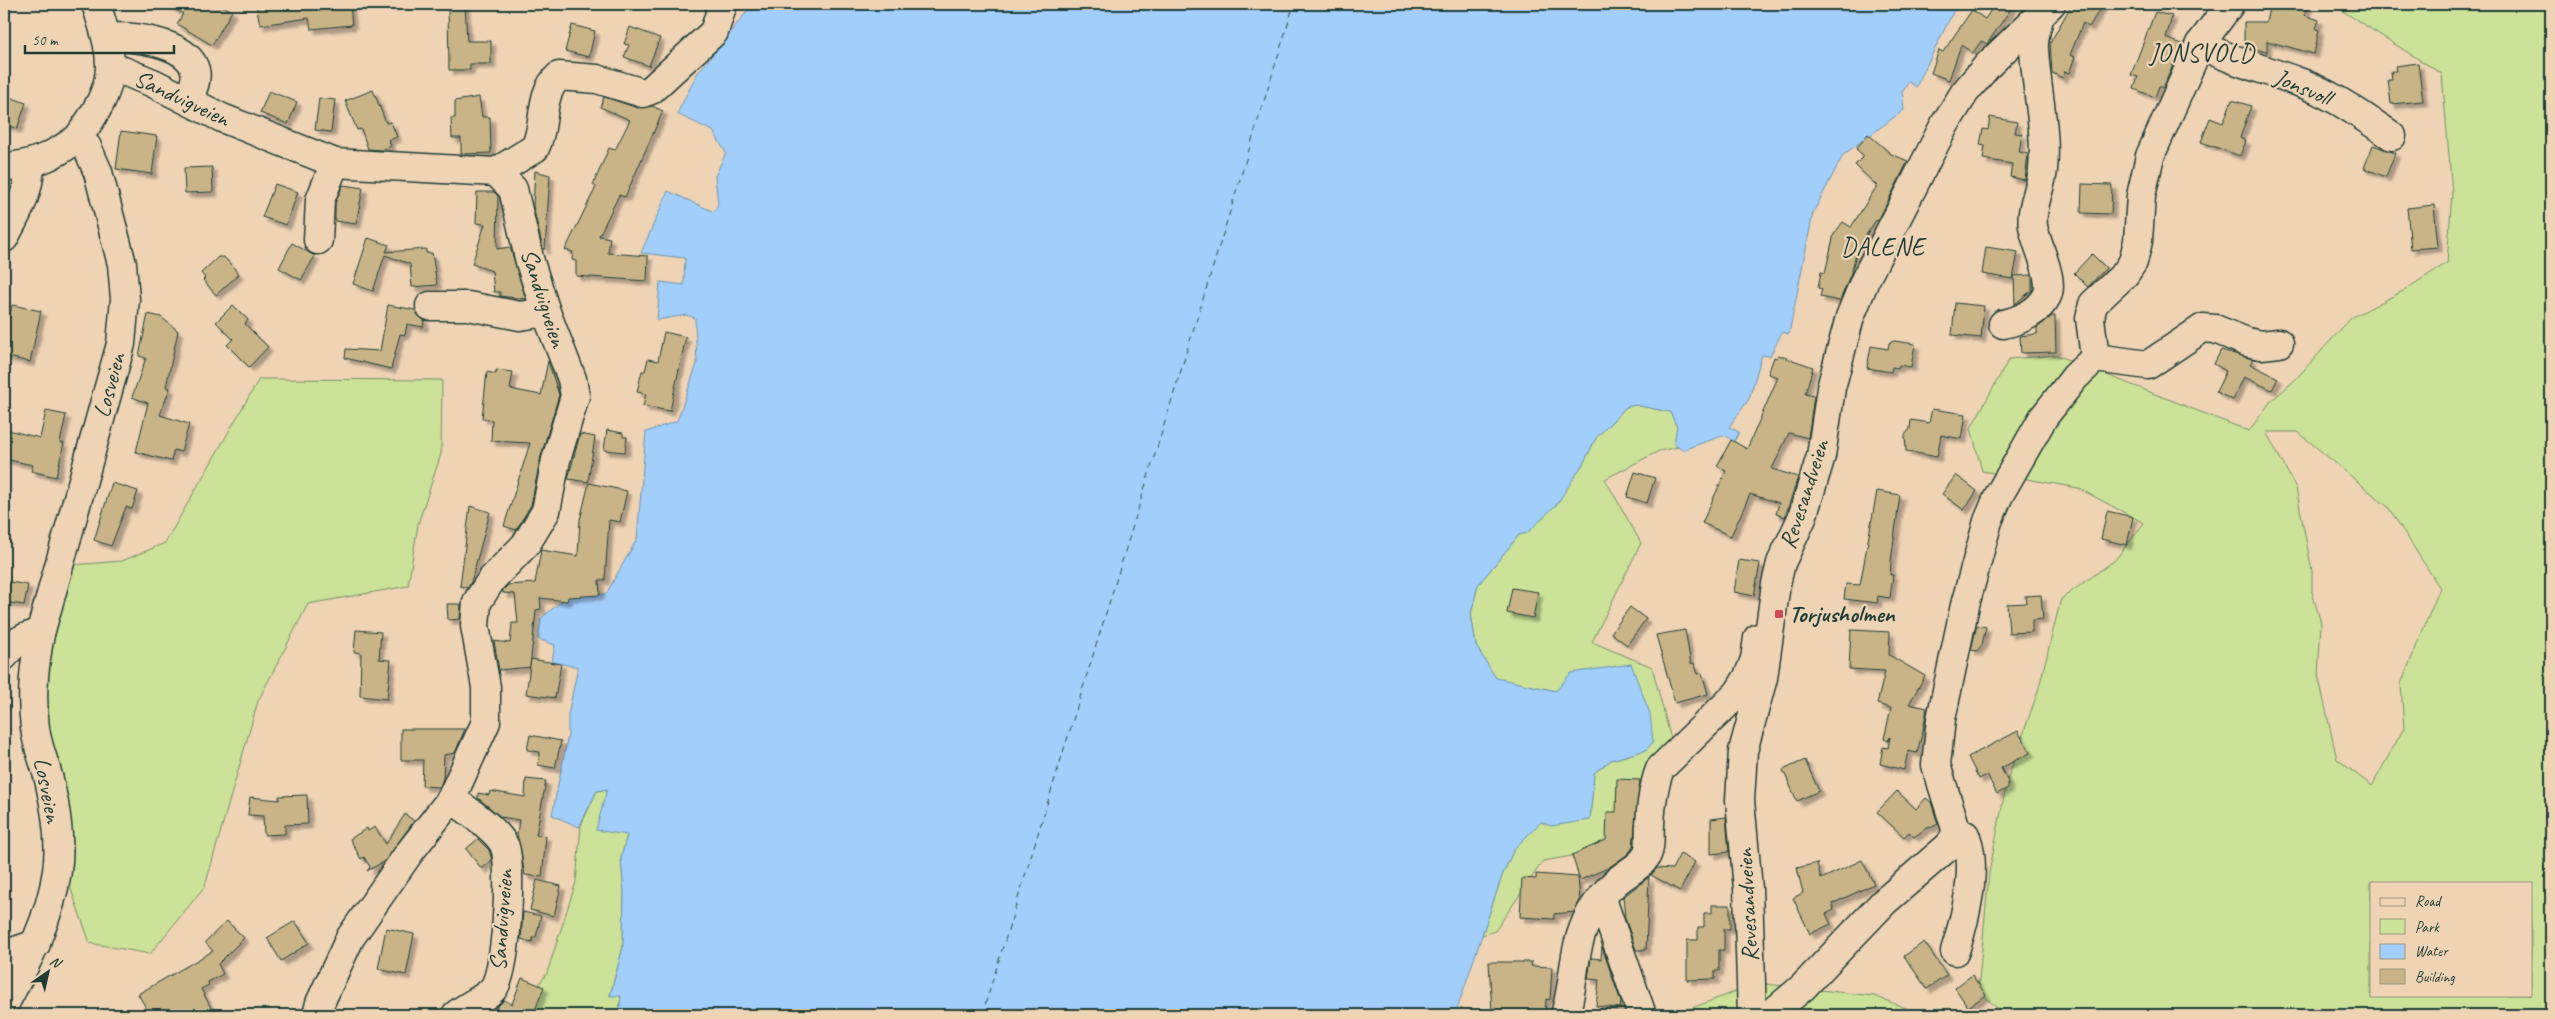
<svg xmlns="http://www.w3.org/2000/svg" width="2555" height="1019" font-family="Caveat,sans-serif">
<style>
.green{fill:#cbe298;stroke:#759066;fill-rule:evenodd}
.water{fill:#a2cefc;stroke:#6e94ac}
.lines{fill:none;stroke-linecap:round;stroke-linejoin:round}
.ferry{stroke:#2c4c48;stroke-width:1;stroke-dasharray:6 5;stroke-linecap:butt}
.building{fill:#c9b488;stroke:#1f3d34;filter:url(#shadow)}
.minor-casing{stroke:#1f3d34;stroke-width:31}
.major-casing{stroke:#1f3d34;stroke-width:31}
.minor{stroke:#eed3b5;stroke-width:28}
.major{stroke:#eed3b5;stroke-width:28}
.poi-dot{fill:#d1495b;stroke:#eed3b5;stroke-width:2}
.labels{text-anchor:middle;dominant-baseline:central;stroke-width:4.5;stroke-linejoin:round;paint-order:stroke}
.street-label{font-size:24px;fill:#1f3d34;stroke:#eed3b5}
.poi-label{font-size:24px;font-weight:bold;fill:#1f3d34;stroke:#eed3b5;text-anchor:start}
.neighbourhood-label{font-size:25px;letter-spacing:1px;fill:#1f3d34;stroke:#eed3b5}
</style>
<defs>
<filter id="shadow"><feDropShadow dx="4.5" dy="4.5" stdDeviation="1" flood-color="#0004"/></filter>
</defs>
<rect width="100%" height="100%" fill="#eed3b5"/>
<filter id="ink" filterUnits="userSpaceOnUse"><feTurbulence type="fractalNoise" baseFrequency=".02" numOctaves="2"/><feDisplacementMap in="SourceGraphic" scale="10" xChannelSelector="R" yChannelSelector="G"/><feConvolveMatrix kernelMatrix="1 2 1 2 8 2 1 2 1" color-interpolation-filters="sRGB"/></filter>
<g filter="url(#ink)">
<g class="green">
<path d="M2343,4H2551V1015H2005L1978,991L1989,873L2007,781L2038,691L2061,599L2115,560L2144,523L2078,488L1982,471L1971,428L2009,359L2056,355L2249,431L2271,401L2295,380L2351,318L2403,291L2447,263L2452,192L2442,74L2341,10ZM2266,432H2298L2388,507L2440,588L2401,684L2404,728L2372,786L2337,759L2318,675L2321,623L2312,592V571L2296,488ZM2371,883H2531V995H2371Z"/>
<polygon points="259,379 442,380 441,454 418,524 408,586 308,604 258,701 205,886 150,954 90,943 67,878 37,674 72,565 122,561 165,543"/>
<polygon points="1635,405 1670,412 1677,427 1674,444 1678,447 1659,451 1605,479 1641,543 1592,642 1652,667 1672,743 1600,851 1543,861 1495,931 1482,935 1502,876 1514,849 1541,822 1590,820 1594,773 1611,760 1646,750 1556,691 1496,679 1476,646 1471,614 1478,585 1519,535 1527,533 1583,464 1596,438 1626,407"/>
<polygon points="607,789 627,835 621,858 624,892 623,947 610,995 621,996 619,1012 612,1015 517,1015 547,973 576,882 581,825 597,791"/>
<polygon points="1757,983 1874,996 1924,1015 1674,1015"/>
</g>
<polygon class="water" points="753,4 1957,4 1916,87 1909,82 1902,92 1904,110 1843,155 1813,213 1789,334 1782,332 1770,356 1762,355 1749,399 1729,427 1739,432 1734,442 1725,435 1682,450 1674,444 1677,427 1670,412 1635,405 1626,407 1596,438 1583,464 1557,504 1527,533 1519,535 1478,585 1471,614 1476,646 1496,678 1556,691 1571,673 1631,664 1650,714 1653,742 1646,750 1611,760 1594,773 1590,820 1551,826 1541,822 1514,849 1502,876 1455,1015 612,1015 619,1012 621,996 610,996 623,947 624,892 621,858 627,835 596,830 607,789 597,791 579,827 552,815 568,735 568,715 578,667 552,662 555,645 538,639 541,618 568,596 606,594 637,539 646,432 677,421 697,364 695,318 686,315 657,320 660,282 684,285 685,258 641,253 668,191 714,212 718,204 715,176 726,153 713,131 677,114 697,74"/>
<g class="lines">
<polyline class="ferry" points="982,1015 1294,4"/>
</g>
<g class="building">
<polygon points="166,4 220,4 232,11 212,45 177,24 183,14"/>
<polygon points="256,4 350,4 352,25 311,29 309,18 260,25"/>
<polygon points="448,4 465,4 467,41 491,41 491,64 470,64 470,70 449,70"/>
<polygon points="1995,4 2014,4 1987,44 1981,41 1973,53 1961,45 1949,80 1931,73 1939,50 1943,52 1972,10 1985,19"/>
<polygon points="2072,4 2103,4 2089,27 2083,23 2070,55 2075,57 2069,73 2065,71 2063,78 2052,73 2050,43"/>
<polygon points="2270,4 2309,4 2304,15 2319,20 2316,29 2319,30 2314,54 2267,41 2267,52 2244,46 2244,22 2266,22"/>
<polygon points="2155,12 2172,16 2166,38 2182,44 2163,88 2159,86 2155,97 2134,89 2138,77 2131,75"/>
<polygon points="572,25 595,31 589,57 565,51"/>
<polygon points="630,27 660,38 649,66 624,57 629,45 624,44"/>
<polygon points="2418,63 2423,101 2391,104 2388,80 2392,80 2391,71 2396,71 2395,66"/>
<polygon points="373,90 386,123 391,122 397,137 389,140 391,146 381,150 368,149 361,129 357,130 345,101"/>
<polygon points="269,91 297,102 288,124 260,113"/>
<polygon points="4,95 26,103 17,129 4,124"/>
<polygon points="479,97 482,117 490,117 491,153 461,154 461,138 452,138 451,118 455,118 455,101"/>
<polygon points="604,97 638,108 652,106 663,111 625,197 619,195 599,236 610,238 608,253 648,256 647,281 576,276 576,261 572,260 573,252 565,250 596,187 593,185 609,148 615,150 630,120 600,107"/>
<polygon points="319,98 335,100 331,132 315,130"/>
<polygon points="2232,100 2251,106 2240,138 2246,141 2240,156 2201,142 2210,118 2223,123"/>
<polygon points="1990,117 2017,122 2015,133 2022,134 2019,152 2028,154 2025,180 2010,177 2012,164 1983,159 1985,146 1980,145 1983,129 1988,130"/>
<polygon points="121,131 157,136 152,174 116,169"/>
<polygon points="1868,134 1891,154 1908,161 1878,221 1876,220 1857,249 1852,270 1840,301 1820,297 1822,289 1818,288 1821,272 1825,273 1834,234 1843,222 1851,227 1877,186 1855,165 1864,156 1856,149"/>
<polygon points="2373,145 2395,153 2386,177 2364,168"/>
<polygon points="212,167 213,192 185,193 184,168"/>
<polygon points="535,171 550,175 545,249 543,249 533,206"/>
<polygon points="275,184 298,192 286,225 262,217"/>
<polygon points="2082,184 2112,185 2111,214 2081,213"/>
<polygon points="343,185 363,188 356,224 335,221 335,203"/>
<polygon points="477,192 494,192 498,196 497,249 510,247 526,299 500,296 500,292 494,292 492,271 472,264 485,224 476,223"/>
<polygon points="2434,205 2438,247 2411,249 2407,208"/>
<polygon points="368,238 389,245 386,252 426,249 426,253 432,253 437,285 412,287 410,264 385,255 373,291 353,284"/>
<polygon points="292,243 315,256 301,280 279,268"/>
<polygon points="1986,247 2018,252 2013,279 1982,274"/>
<polygon points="2092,254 2106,268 2088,287 2074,273"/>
<polygon points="218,257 224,257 239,274 216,295 203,280 205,278 201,273"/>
<polygon points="2032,275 2032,290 2015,304 2014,276"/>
<polygon points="1955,303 1984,306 1981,338 1952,335"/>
<polygon points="12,305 41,311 30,362 4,356 4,342"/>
<polygon points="233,305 248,320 245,324 268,347 249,367 227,345 233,339 216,322"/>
<polygon points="388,305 415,310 424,320 423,327 407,324 405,335 400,334 391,369 345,358 346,349 380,351"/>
<polygon points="148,314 161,317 178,331 166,387 170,388 160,415 189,424 181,452 174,450 171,461 136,452 148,403 132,397 146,358 139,356"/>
<polygon points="2052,316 2055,316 2056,352 2021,353 2020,336 2037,334 2037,328"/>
<polygon points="664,332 686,337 670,411 643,406 646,394 637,392 642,371 645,371 648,359 658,361"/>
<polygon points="1894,341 1915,344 1911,367 1899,365 1898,368 1892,367 1891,372 1867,368 1871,346 1888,349 1889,343"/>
<polygon points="2221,350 2253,359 2250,364 2278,378 2272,390 2244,377 2233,400 2216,392 2226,371 2214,364"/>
<polygon points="1778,355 1813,367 1805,394 1814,396 1808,438 1789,433 1772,469 1798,477 1785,517 1776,514 1779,503 1750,494 1731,536 1702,523 1726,471 1717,466 1731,440 1747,449 1778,377 1768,374 1774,357 1777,358"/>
<polygon points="548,361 559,395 541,456 531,505 516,530 504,526 530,443 491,441 492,420 482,418 487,372 496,374 496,370 513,372 510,389 541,395"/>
<polygon points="1932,409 1966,414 1962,439 1941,435 1937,457 1906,451 1905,435 1910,429 1911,420 1929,423"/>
<polygon points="46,411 66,415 60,443 64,443 56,477 31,471 33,465 4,459 4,429 40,438"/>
<polygon points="607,430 623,433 623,437 627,437 625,452 604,450"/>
<polygon points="580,434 595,437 588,482 568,479"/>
<polygon points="1635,472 1655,478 1647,503 1627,497"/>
<polygon points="1956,475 1977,491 1964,510 1942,494"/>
<polygon points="112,483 138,491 132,509 126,507 111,546 94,540"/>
<polygon points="589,483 627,491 620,522 609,520 605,580 599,580 600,595 568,597 567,601 540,598 541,609 536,610 530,667 499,670 494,641 510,643 512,623 518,623 515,594 503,593 503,590 508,585 535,583 541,550 578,556 580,520"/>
<polygon points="1877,491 1900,495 1891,561 1890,575 1893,575 1890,598 1878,596 1877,603 1844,599 1846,584 1860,585"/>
<polygon points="470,506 490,512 471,582 468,588 460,586"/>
<polygon points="2107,511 2133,517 2127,545 2101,539"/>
<polygon points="1739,560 1760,563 1754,596 1734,592"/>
<polygon points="4,581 28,585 24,605 4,602"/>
<polygon points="1512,588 1538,592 1533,618 1507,613"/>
<polygon points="2041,595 2043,619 2032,620 2032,632 2009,633 2007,604 2026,603 2025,596"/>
<polygon points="447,604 461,604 460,619 448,620"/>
<polygon points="1630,607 1646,619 1627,645 1611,633"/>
<polygon points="1977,625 1986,627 1982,645 1977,651 1971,650"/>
<polygon points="356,630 381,632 379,659 391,660 387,699 360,696 361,653 354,652"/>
<polygon points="1685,630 1691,664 1694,663 1698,674 1702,673 1708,694 1675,703 1656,635"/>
<polygon points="1851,630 1890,632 1889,655 1925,676 1909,704 1927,708 1923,730 1917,753 1908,751 1904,770 1880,764 1883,747 1888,748 1890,737 1888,741 1884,739 1891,708 1877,704 1885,671 1849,669"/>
<polygon points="531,659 561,664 555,698 526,694"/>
<polygon points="401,729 465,729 455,753 444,755 443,778 440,787 422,786 423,760 401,760"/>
<polygon points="2018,731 2030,753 2001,768 2008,782 2008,788 1997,794 1987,775 1979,779 1968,757"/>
<polygon points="530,735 561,741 555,768 538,765 540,752 527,750"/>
<polygon points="1805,760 1819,791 1797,801 1783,770"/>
<polygon points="526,779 546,781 536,835 546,836 542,877 525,875 517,834 519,820 501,817 478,798 478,793 489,795 490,791 525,797"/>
<polygon points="1617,779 1640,780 1633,847 1628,854 1608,868 1580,880 1572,855 1606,840 1607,812 1616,812"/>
<polygon points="1897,791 1916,809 1926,798 1931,802 1938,824 1930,828 1928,827 1914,837 1909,832 1904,837 1877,812"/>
<polygon points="307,795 308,824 285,825 285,834 264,835 263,816 248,815 250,797 279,800 279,796"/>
<polygon points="405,814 414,821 385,861 367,871 370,867 364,857 361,859 350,839 367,828 368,831 375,827 386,844"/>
<polygon points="1726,817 1729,852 1711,854 1711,819"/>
<polygon points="478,839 489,850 492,860 482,869 466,849"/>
<polygon points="1680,854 1695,862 1680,891 1651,875 1657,868 1672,869"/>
<polygon points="1862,860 1874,884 1832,904 1834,910 1826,914 1831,924 1810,934 1793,898 1803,893 1797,868 1817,863 1821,879"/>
<polygon points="1536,874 1578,877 1580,900 1574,912 1554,914 1554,919 1520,917 1522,878 1536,879"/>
<polygon points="1649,877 1646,950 1636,950 1625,918 1623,897"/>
<polygon points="537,880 561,886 554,916 530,910"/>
<polygon points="1712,905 1730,905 1730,929 1724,929 1724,950 1719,950 1719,971 1715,971 1715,979 1687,980 1687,940 1698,940 1698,927 1704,927 1704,913 1712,913"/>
<polygon points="523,912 541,916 536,937 533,937 532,942 521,939"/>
<polygon points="227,921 244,938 218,964 223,974 208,982 209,985 201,989 215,1015 150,1015 138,994 213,951 205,942"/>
<polygon points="295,921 309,943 281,961 267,938"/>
<polygon points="386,928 414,934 406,975 378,969"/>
<polygon points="1924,942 1947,975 1927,989 1904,956"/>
<polygon points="1602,947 1621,1002 1620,1008 1596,1006 1599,980 1588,979 1591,958 1601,959"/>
<polygon points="1489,962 1532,962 1531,966 1552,967 1550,1000 1546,999 1545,1015 1526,1015 1526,1011 1492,1012"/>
<polygon points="1972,975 1986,995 1968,1007 1955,988"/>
<polygon points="522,978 544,987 533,1015 489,1015 504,1000 512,1004"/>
</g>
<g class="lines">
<defs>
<g id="minor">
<path d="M107,38C130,35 184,42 194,67C199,78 192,91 188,100"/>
<path d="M2200,44C2231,61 2264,69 2296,81C2331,93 2362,116 2392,136"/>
<polyline points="111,66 153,83 222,118 335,163 496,172 513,189 530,262 546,312 572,379 575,396 556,460 546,511 526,544 492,579 477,602 475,626 486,687 486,722 451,799 409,853 350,938 320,1003 317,1015"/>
<path d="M4,167C33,166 55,155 78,138L87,147L98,172L122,264L125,299L121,344L40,634C34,667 31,694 35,728C37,747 46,765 50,784C56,810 61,844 57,871C50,920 27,962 4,1005"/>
<path d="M496,172L535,148C547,124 538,95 559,76L597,79L643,93L651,90L714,32L723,4"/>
<path d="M4,238C17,214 30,192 30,164"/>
<polyline points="318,240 320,200 335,163"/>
<polyline points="430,306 468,306 520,316 546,312"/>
<path d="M2003,324C2019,321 2039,312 2047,296C2055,279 2036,245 2033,226C2030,209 2041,188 2043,170C2047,130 2036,89 2034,49C2033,38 2037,26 2040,15"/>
<polyline points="2095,358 2090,318 2093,304 2125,274 2133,262 2138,241 2141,196 2150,156 2199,46 2230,4"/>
<polyline points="2095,358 2148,365 2203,328 2215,329 2247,342 2261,345 2279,343"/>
<path d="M4,656C14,642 24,636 40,634"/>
<path d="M451,799C465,808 499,831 505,847C512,868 507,972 493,989C486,998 465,1007 456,1015"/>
<polyline points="1602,899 1642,1015"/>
<path d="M1955,951C1965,920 1979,865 1965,835L1957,832"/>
<polyline points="4,955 36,944"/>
<path d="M1565,1015C1576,979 1571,948 1591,912C1597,903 1607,890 1615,883C1625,873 1644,866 1648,852C1651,844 1649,833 1650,825C1651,805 1653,787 1660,769L1738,693L1748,677L1755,659L1758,638"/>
<polyline points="1770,1015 1803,987 1884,902 1950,845 1957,832 1936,765 1941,719 1965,605 1988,521 1999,495 2043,418 2075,377 2095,358"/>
</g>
<g id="major">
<path d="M78,138C117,83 117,67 96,4"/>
<polyline points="1752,1015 1748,889 1740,800 1743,751 1763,678 1776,584 1781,563 1802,518 1821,456 1831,388 1850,317 1865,280 1945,124 1965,92 1988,65 2051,4"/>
</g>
</defs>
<use href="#minor" class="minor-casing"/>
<use href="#major" class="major-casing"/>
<use href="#minor" class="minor"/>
<use href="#major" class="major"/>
</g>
</g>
<rect class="poi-dot" x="1774" y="609" width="10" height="10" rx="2.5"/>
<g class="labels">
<g class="street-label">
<text transform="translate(2303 87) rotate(23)">Jonsvoll</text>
<text transform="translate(182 98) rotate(25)">Sandvigveien</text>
<text transform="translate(544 298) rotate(72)">Sandvigveien</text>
<text transform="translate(109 385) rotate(-75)">Losveien</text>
<text transform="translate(1804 494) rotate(-72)">Revesandveien</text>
<text transform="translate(48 790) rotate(79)">Losveien</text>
<text transform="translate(1747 905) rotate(-93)">Revesandveien</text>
<text transform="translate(501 920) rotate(-86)">Sandvigveien</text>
</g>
<g class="poi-label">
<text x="1789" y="614">Torjusholmen</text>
</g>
<g class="neighbourhood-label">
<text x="2202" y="53">JONSVOLD</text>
<text x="1883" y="247">DALENE</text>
</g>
</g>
<rect width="2555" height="1019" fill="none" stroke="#eed3b5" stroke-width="20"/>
<rect x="10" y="10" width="2535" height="999" fill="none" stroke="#1f3d34" stroke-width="2" filter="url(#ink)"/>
<rect x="2370" y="882" width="162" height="115" fill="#eed3b5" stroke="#9b9781"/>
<rect x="2380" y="898" width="25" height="8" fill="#eed3b5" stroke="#9b9781"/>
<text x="2415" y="906" font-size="15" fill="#1f3d34">Road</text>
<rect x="2380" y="919" width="25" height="15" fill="#cbe298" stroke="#9b9781"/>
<text x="2415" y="932" font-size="15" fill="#1f3d34">Park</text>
<rect x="2380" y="944" width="25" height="15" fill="#a2cefc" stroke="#9b9781"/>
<text x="2415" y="956" font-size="15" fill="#1f3d34">Water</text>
<rect x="2380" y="969" width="25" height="15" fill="#c9b488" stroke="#9b9781"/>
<text x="2415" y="982" font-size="15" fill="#1f3d34">Building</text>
<g transform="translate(48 972) rotate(34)" stroke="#eed3b5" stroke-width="4" paint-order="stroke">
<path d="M0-4L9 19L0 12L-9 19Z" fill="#1f3d34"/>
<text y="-8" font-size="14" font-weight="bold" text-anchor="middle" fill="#1f3d34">N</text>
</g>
<path d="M25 45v8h149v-8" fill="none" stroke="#1f3d34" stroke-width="2.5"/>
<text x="32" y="45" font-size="15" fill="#1f3d34" stroke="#eed3b5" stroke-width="4" paint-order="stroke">50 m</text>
</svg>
